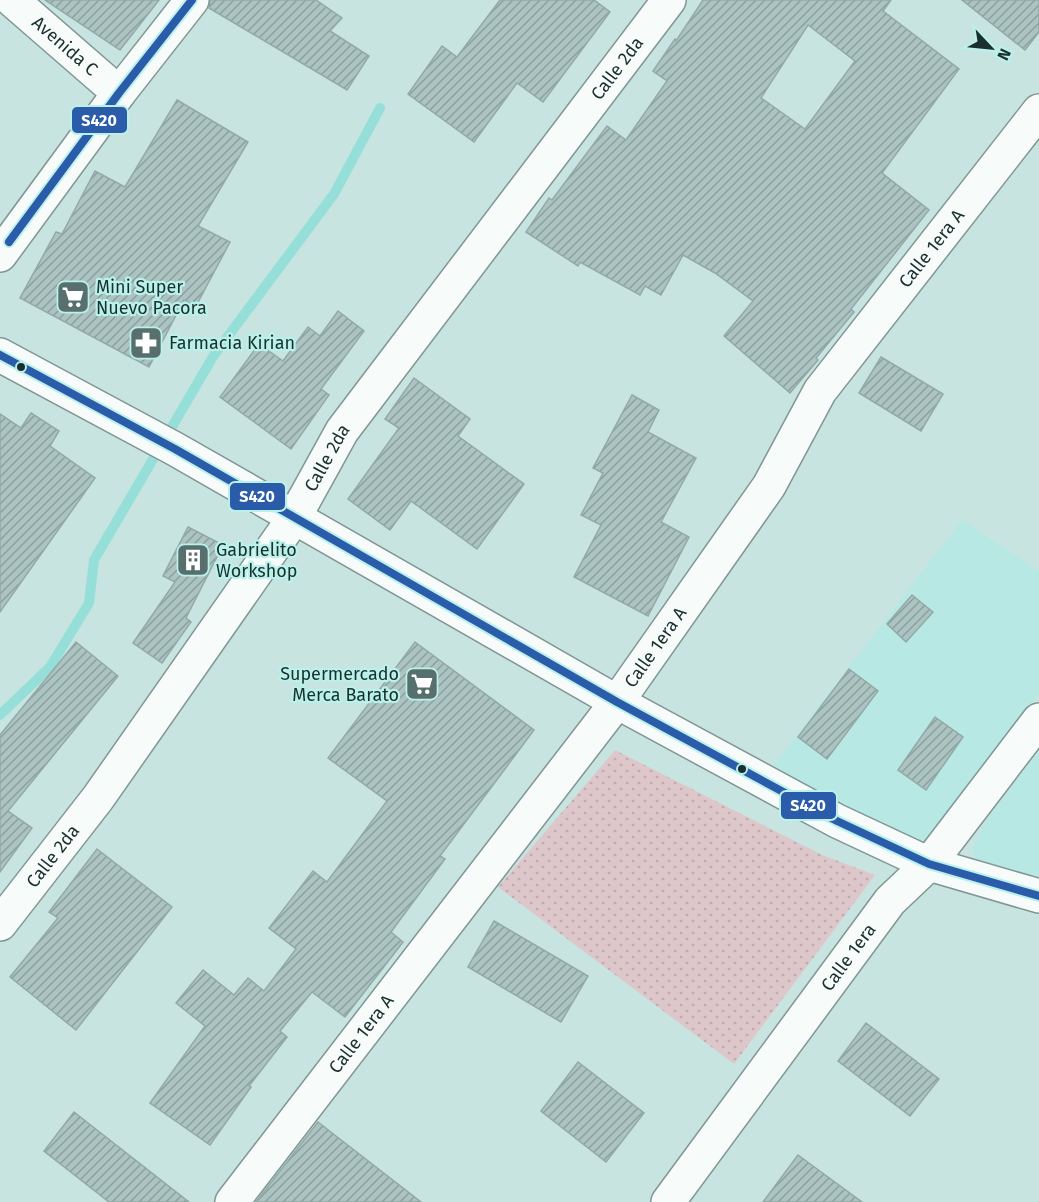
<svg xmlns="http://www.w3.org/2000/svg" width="1039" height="1202" font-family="'Fira Sans',sans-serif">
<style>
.built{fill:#b8e8e3}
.grass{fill:url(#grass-dots)}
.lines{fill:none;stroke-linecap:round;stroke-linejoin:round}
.stream{stroke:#96dfd9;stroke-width:10}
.building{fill:url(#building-hatch);stroke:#92a9a7;stroke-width:1.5;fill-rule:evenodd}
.minor-casing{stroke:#809695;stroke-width:36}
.tertiary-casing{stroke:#809695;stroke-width:36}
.minor{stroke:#f7fbfa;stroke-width:33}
.tertiary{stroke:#f7fbfa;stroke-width:33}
.bus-1-casing{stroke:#baf1eb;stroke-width:12}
.bus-1{stroke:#2a5caa;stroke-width:8}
.bus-dot{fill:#1a302e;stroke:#baf1eb;stroke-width:2}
.labels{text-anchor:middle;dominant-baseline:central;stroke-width:4.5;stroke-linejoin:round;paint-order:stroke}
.street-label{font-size:18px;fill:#1a302e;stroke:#baf1eb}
.poi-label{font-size:18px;fill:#1a302e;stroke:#baf1eb;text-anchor:start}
.line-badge{stroke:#baf1eb;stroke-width:2}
.badge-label{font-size:16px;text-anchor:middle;font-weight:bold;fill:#fff}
</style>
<defs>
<pattern id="grass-dots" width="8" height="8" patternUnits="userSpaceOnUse" patternTransform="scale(1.5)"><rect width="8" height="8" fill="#dec7cb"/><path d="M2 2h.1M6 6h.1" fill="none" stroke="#beabaf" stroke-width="1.8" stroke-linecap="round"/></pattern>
<pattern id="building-hatch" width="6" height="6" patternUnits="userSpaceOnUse" patternTransform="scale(1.5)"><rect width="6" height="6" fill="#acc4c1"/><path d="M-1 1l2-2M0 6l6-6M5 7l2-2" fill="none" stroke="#8ba09d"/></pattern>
</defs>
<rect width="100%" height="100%" fill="#c7e4e1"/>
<g class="built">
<polygon points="962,520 1039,571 1039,695 924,841 859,816 769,771"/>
<polygon points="1039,750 1039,880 976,860 972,848 987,819"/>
</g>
<polygon class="grass" points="615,750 822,855 875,875 734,1064 498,887"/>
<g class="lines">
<polyline class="stream" points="0,715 50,667 89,603 94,560 214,355 334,194 380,108"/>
</g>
<g class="building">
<polygon points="45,0 159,0 120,50"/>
<polygon points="210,0 316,0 342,18 330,31 369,56 347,90 209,8"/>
<polygon points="500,0 594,0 610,12 543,102 517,83 474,142 408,94 442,46 457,57"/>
<path d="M703,0H891L883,11L959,69L882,173L929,210L851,309L854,312L816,358L818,360L790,393L724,336L753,301L715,273L683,255L661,295L645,286L640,295L580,262L578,266L526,232L549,198L552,200L607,126L626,140L667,81L653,71L675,39L676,41ZM808,25L855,61L805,129L761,98Z"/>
<polygon points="962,0 1039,0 1039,32 1025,50"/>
<polygon points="177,100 248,142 198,226 230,242 196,306 184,300 149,367 20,298 56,232 62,234 95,171 125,187"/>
<polygon points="338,311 364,331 321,389 329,395 291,449 220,397 259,344 283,361 308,327 320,336"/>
<polygon points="881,357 943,394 921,431 859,393"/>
<polygon points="414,378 470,419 458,436 524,484 477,549 411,501 390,530 348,499 399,428 385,419"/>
<polygon points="632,395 659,410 648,432 696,458 661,522 689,537 648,616 574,577 601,525 581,515 603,473 593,468"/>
<polygon points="31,413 59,431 50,446 95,478 0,612 0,414 21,428"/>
<polygon points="188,527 223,545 186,618 191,622 162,663 133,643 175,582 163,576"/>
<polygon points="912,595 933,612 906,642 887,624"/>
<polygon points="76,642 118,676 8,811 32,828 0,872 0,735"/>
<polygon points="415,642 534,730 440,856 445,859 391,932 403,942 345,1017 312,992 280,1031 287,1037 249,1086 251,1087 210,1145 150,1103 205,1026 176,1003 203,970 234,995 248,978 264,991 296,949 269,928 313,871 327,882 387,801 328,758"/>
<polygon points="849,669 878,691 827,759 798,737"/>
<polygon points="935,717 963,737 926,790 898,770"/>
<polygon points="97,849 172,907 76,1030 10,977 58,918 49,912"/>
<polygon points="494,921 588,976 561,1022 468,967"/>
<polygon points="866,1023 939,1079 910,1116 838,1061"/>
<polygon points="578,1062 644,1113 606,1162 541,1111"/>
<polygon points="74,1112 189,1202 109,1202 44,1151"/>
<polygon points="318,1122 421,1202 256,1202"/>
<polygon points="798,1155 862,1202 763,1202"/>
</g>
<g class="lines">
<defs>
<g id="minor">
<path id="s1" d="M12,0L119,93"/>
<polyline points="0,255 119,93 192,0"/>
<path id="s2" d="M0,924L98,798L294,518L342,431L669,0"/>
<path id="s3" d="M232,1202L617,702L769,486L820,391L1039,111"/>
<path id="s4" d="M668,1202L890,901L929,864L1039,720"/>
</g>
<polyline id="tertiary" points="0,355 175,449 617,702 837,821 929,864 1039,896"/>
</defs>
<use href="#minor" class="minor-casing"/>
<use href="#tertiary" class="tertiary-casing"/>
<use href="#minor" class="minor"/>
<use href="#tertiary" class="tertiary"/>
<defs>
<g id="bus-1">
<polyline points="9,242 119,93 192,0"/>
<polyline points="0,355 175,449 617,702 837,821 929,864 1039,896"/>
</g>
</defs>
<use href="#bus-1" class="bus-1-casing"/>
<use href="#bus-1" class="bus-1"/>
</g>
<defs>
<symbol id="supermarket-square" viewBox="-11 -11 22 22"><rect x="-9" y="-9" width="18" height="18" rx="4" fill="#576f6d" stroke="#baf1eb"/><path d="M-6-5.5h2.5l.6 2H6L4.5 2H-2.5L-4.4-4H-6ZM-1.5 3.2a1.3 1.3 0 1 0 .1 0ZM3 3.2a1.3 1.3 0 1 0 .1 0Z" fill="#fff"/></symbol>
<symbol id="pharmacy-square" viewBox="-11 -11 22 22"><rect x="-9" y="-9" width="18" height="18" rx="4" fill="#576f6d" stroke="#baf1eb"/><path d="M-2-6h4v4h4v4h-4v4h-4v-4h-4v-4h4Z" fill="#fff"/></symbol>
<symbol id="building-square" viewBox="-11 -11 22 22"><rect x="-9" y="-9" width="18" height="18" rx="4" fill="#576f6d" stroke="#baf1eb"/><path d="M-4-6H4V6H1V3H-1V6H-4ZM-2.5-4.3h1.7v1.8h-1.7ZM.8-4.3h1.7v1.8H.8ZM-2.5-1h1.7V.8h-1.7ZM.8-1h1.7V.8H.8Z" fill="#fff"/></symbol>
</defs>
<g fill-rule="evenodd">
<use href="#supermarket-square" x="54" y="278" width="38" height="38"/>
<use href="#pharmacy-square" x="127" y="324" width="38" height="38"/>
<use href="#building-square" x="174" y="541" width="38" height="38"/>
<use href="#supermarket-square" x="403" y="665" width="38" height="38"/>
</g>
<g class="bus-dot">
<circle cx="21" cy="367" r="5"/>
<circle cx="742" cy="769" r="5"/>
</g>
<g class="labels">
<g class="street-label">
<text stroke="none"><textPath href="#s1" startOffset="70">Avenida C</textPath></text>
<text stroke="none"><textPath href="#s2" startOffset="1056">Calle 2da</textPath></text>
<text stroke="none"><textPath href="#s3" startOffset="1184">Calle 1era A</textPath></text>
<text stroke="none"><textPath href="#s2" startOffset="570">Calle 2da</textPath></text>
<text stroke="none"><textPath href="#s3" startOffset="698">Calle 1era A</textPath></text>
<text stroke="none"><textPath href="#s2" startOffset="86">Calle 2da</textPath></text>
<text stroke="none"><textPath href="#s4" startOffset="304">Calle 1era</textPath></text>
<text stroke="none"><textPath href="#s3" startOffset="212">Calle 1era A</textPath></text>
</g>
<g class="poi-label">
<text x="96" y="287">Mini Super<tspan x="96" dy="21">Nuevo Pacora</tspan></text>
<text x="169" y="343">Farmacia Kirian</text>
<text x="216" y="550">Gabrielito<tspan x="216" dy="21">Workshop</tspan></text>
<text x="399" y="674" text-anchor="end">Supermercado<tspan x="399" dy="21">Merca Barato</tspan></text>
</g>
</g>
<g class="line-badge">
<rect x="71" y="106" width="57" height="28" rx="6" fill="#2a5caa"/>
<rect x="229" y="482" width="57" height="29" rx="6" fill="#2a5caa"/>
<rect x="780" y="791" width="57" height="29" rx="6" fill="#2a5caa"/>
</g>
<g class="badge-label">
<text x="99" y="126">S420</text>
<text x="257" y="502">S420</text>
<text x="808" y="811">S420</text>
</g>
<g transform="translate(991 48) rotate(116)" stroke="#baf1eb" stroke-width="4.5" paint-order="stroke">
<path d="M0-4.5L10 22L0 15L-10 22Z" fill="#1a302e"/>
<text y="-9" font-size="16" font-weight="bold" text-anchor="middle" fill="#1a302e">N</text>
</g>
</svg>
